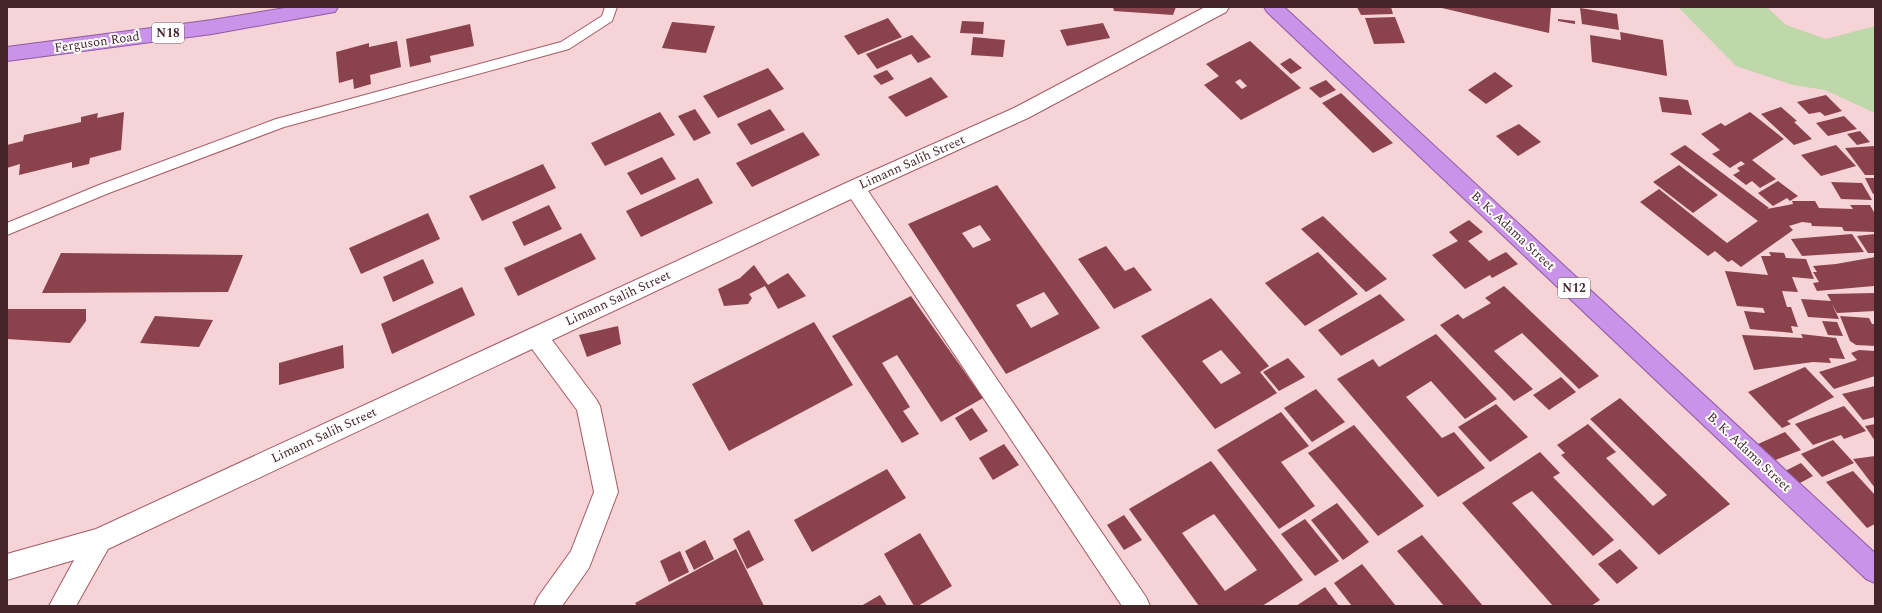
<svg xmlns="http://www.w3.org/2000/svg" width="1882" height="613" font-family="Spectral,serif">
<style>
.green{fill:#bed8aa}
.building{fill:#8a424d;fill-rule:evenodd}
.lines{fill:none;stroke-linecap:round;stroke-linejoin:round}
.service-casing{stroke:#a65a65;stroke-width:2}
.minor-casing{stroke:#a65a65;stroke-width:2}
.trunk-casing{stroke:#915ba2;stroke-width:2}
.service{fill:#fff;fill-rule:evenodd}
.minor{fill:#fff;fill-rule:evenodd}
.trunk{fill:#c893e8;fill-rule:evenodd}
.labels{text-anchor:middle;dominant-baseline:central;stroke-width:4;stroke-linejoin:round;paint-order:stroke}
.shield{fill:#fefefe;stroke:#7d666a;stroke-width:1}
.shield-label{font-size:12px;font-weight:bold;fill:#46252a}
.street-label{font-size:13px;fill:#46252a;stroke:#fefefe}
</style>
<rect width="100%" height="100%" fill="#f6d3d6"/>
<polygon class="green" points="1678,7 1767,7 1786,25 1826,39 1875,26 1875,113 1825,90 1793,85 1736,66"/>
<g class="building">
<polygon points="1113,7 1176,7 1173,15 1114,11"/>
<polygon points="1357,7 1391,7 1393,14 1361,15"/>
<polygon points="1442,7 1551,7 1549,33 1442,8"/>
<polygon points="1580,8 1617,14 1619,30 1582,24"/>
<polygon points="1395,17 1405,43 1374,44 1365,18"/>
<polygon points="888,18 902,37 858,55 844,36"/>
<polygon points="1558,19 1575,21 1575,24 1558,21"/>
<polygon points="962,21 984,22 983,34 960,33"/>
<polygon points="672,22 715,26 706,53 662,48"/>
<polygon points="1103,23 1110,38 1067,46 1060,30"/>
<polygon points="470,24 474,46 430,56 431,62 410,67 406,39"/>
<polygon points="1620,32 1663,40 1667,76 1592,62 1590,35 1621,40"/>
<polygon points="912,35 931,57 918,63 911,54 877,69 866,54"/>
<polygon points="973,37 1005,40 1003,57 971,55"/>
<polygon points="397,41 401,67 370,75 371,84 354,89 353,79 339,83 336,52 369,43 369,47"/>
<path d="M1250,41L1301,88L1241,120L1204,85L1219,76L1206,64ZM1240,79L1247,86L1242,89L1235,82Z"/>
<polygon points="1290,58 1302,68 1291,74 1280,64"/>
<polygon points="768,68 784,89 718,118 703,96"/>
<polygon points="887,70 894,79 881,85 873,76"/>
<polygon points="1495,72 1513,86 1486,104 1468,90"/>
<polygon points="931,77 948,97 906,117 888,97"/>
<polygon points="1326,80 1336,90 1320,98 1309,88"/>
<polygon points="1341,93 1393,143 1373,153 1322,103"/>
<polygon points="1826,95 1842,111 1825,116 1820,112 1809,114 1797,102"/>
<polygon points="1659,97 1688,100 1692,115 1662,112"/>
<polygon points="1781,107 1797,121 1794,122 1812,139 1794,145 1761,114"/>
<polygon points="695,109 711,133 694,141 678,116"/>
<polygon points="770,109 785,130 751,145 737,124"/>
<polygon points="124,112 121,150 90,158 89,164 72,168 72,162 19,175 20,164 7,168 7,145 23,141 24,135 81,122 81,117 98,113 97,118"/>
<polygon points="660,112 675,135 605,166 591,143"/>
<polygon points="1750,112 1784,139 1752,160 1776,179 1760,188 1752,181 1746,185 1733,175 1740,171 1737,168 1745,164 1741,161 1730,168 1712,154 1720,150 1701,134 1721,123 1725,126"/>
<polygon points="1844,116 1857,129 1828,136 1816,123"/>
<polygon points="1519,124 1541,142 1518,156 1496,136"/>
<polygon points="1860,131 1870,142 1857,145 1847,134"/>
<polygon points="803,132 820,155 752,187 736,163"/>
<polygon points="1685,145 1769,208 1767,209 1793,204 1792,201 1815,201 1819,208 1853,209 1850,205 1870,205 1875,214 1875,232 1844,231 1842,227 1812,226 1811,223 1802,222 1789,226 1793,230 1741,267 1732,260 1728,262 1715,251 1708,256 1640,202 1659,189 1727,243 1758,221 1670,154"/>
<polygon points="1836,145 1856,166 1821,176 1801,155"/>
<polygon points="1875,146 1875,175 1865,175 1845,148"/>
<polygon points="662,157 676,179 641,195 627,173"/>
<polygon points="543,164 556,188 482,221 469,196"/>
<polygon points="1679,165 1718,195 1693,213 1653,182"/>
<polygon points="698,178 713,203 641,237 626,211"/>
<polygon points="1865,178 1875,178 1875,194 1873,194"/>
<polygon points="1778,181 1798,196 1790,201 1787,198 1773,206 1758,193"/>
<polygon points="1831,182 1862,183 1872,200 1841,199"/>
<path d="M997,185L1100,328L1006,374L908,224ZM980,225L991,240L973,248L962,233ZM1044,292L1059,314L1031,328L1016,305Z"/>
<polygon points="549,205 562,229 524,246 512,222"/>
<polygon points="428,213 440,239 361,274 349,248"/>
<polygon points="1323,216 1387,279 1366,292 1301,229"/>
<polygon points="1469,220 1483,232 1468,241 1489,261 1506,252 1518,264 1492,278 1490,275 1465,289 1432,255 1458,241 1449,232"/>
<polygon points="581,233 596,259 518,296 504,268"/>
<polygon points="1852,234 1864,252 1802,256 1791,239"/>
<polygon points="1875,234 1875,253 1868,253 1857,236"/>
<polygon points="1106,246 1125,271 1134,267 1152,290 1114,309 1078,259"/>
<polygon points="1318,252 1358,294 1305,326 1265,283"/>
<polygon points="1769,252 1784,253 1786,258 1806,259 1814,279 1792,277 1798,292 1782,291 1787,307 1791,307 1798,327 1791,326 1793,333 1750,329 1744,311 1765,313 1763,308 1737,306 1725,271 1768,275 1761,256 1771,256"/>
<polygon points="61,253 243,255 228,292 42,293"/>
<polygon points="1875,257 1875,287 1874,286 1817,291 1813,283 1819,282 1813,272 1817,272 1813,266 1836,264"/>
<polygon points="423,259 434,283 393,302 383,277"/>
<polygon points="754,265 768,285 788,273 806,296 778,309 765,286 749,294 752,298 748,304 724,306 718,289 740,278"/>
<polygon points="1504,286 1599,376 1579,389 1522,333 1494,351 1533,389 1514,401 1440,325 1458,314 1463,319 1491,303 1485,298"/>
<polygon points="462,287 475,315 392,354 381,324"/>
<polygon points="1875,293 1875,311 1837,313 1832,304 1839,319 1808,317 1801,299 1831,301 1827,294"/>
<polygon points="1380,294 1405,320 1341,356 1318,330"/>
<polygon points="911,296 983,398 941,422 897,355 882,363 910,407 903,411 919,434 902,443 832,336"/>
<path d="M1211,298L1269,366L1260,372L1277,393L1215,429L1141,336ZM1221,350L1241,373L1221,384L1202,361Z"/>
<polygon points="7,309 86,309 86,321 70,343 7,339"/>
<polygon points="155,316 213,320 199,347 140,343"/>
<polygon points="1840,316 1869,318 1872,324 1875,324 1875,346 1856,345 1850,341"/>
<polygon points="1822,321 1837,322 1843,336 1828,335"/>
<polygon points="814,322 853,385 729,451 692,384"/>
<polygon points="618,326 621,344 587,357 579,335"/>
<polygon points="1436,334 1497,399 1465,419 1431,381 1406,397 1442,438 1454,432 1485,468 1438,497 1337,379 1373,359 1379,367"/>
<polygon points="1801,334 1836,338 1845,359 1829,358 1831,363 1813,362 1754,370 1742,335 1803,338"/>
<polygon points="343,345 344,368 279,385 279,363"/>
<polygon points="1859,350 1875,351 1875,376 1834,389 1819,372 1857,360 1851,353"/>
<polygon points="1288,358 1305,377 1279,391 1263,372"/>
<polygon points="1805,367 1834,397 1787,421 1791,424 1782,428 1748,392"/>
<polygon points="1561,377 1576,392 1549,410 1533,395"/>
<polygon points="1875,386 1875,417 1863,420 1842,394"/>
<polygon points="1316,389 1345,422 1312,442 1284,408"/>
<polygon points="1620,398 1730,504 1659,555 1561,455 1565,453 1557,445 1588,424 1616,452 1606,458 1653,506 1667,495 1590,419"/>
<polygon points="1496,404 1528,437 1490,462 1458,427"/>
<polygon points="1844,406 1866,431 1844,439 1841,435 1813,445 1795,424"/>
<polygon points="972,408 988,431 970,441 955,418"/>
<polygon points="1281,412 1309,446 1281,462 1315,506 1279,529 1217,450"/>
<polygon points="1875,424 1875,441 1865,426"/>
<polygon points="1354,425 1424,506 1378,536 1308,453"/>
<polygon points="1785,432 1801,450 1773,461 1758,444"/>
<polygon points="1833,440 1854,463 1822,477 1801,454"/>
<polygon points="1004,444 1019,465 993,480 979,458"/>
<polygon points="1540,452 1560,473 1553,477 1614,540 1593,556 1532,491 1512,503 1600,600 1591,606 1553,606 1462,503"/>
<polygon points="1875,456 1875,488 1853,459"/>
<path d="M1211,461L1303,580L1262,606H1199L1129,509ZM1214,514L1257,570L1225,591L1182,533Z"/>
<polygon points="1801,463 1813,476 1798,484 1785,471"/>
<polygon points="887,469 906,498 812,552 794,520"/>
<polygon points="1853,471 1875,495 1875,524 1867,528 1826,482"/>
<polygon points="1337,503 1369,542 1343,560 1311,520"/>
<polygon points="1124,515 1142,540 1124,550 1107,525"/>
<polygon points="1305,519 1339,561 1315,576 1281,534"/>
<polygon points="749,530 764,560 747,569 733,539"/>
<polygon points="920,533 952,586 918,606 914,606 884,554"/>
<polygon points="1422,535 1483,606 1444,606 1397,551"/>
<polygon points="705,540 714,559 694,570 685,551"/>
<polygon points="736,549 764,606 637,606 635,603"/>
<polygon points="1620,549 1638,568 1617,584 1598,564"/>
<polygon points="680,551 689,572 669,582 660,561"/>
<polygon points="1362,564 1396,606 1352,606 1334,583"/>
<polygon points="1325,587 1339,606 1296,606"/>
<polygon points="880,595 887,606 861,606"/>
</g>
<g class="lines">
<defs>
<polygon id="service" points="605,7 617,7 612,21 569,49 284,127 109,193 7,235 7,223 99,185 276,119 561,42 602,16"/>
<polygon id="minor" points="1205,7 1229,7 1226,12 1028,118 868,191 1146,597 1150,606 1122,606 851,199 552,340 596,399 600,406 618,492 589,568 562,606 534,606 538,597 571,551 594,492 577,410 532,349 108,549 76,606 49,606 74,560 7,580 7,554 96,529 848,182 1014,108"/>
<g id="trunk">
<polygon points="291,7 338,7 335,12 329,13 212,34 7,61 7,47 212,20"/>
<polygon points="1264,7 1284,7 1875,553 1875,583 1866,579 1267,12"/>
</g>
</defs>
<use href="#service" class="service-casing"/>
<use href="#minor" class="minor-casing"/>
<use href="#trunk" class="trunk-casing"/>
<use href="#service" class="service"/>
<use href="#minor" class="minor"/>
<use href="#trunk" class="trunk"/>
</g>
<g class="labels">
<g class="shield">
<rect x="152" y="23" width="32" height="20" rx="3"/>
<rect x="1558" y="278" width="32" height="20" rx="3"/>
</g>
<g class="shield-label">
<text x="168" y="33">N18</text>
<text x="1574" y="288">N12</text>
</g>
<g class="street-label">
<text transform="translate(97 42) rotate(-8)">Ferguson Road</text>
<text transform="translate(912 162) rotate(-24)">Limann Salih Street</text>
<text transform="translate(1513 231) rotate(43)">B. K. Adama Street</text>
<text transform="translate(618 298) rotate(-25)">Limann Salih Street</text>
<text transform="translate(324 435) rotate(-25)">Limann Salih Street</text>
<text transform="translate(1749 452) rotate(43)">B. K. Adama Street</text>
</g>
</g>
<rect width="1882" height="613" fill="none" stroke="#46252a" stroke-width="16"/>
</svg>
